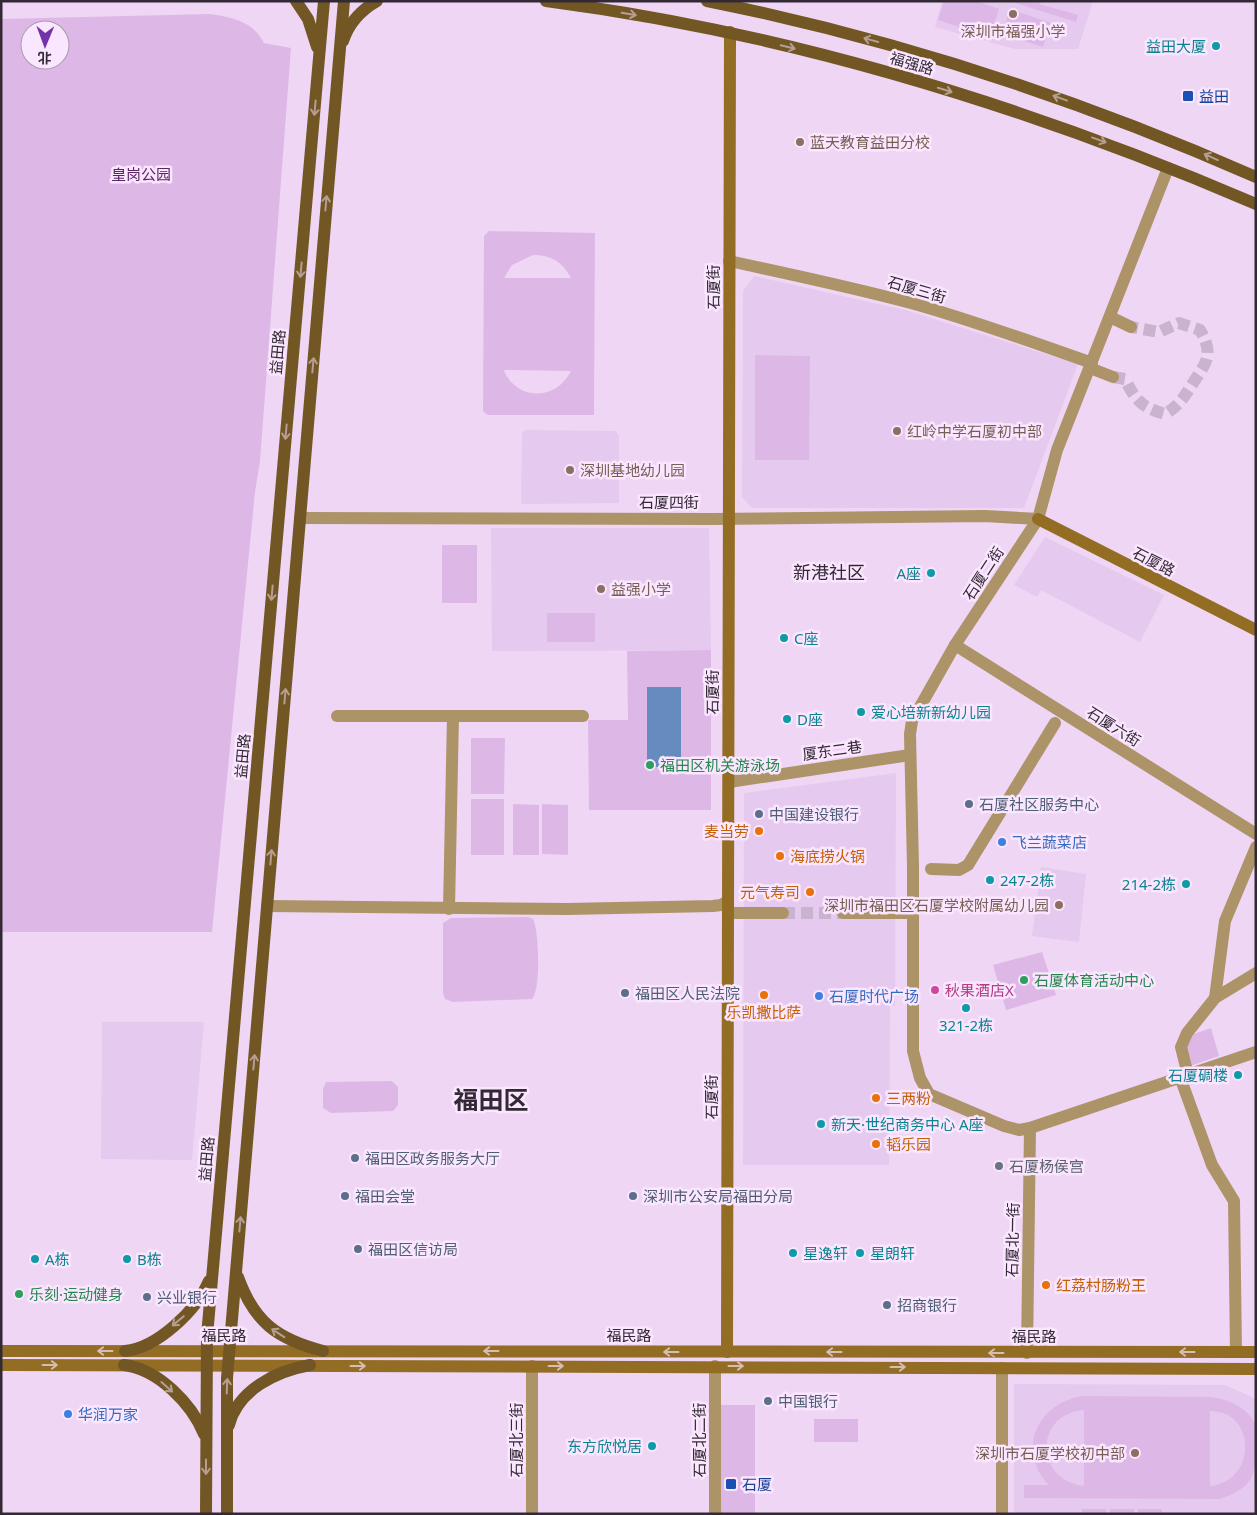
<svg xmlns="http://www.w3.org/2000/svg" width="1257" height="1515" font-family="'Noto Sans','Noto Sans SC',sans-serif">
<style>
.built{fill:#e6c9ee}
.green{fill:#ddb8e6;fill-rule:evenodd}
.water{fill:#668cbf}
.lines{fill:none;stroke-linecap:round;stroke-linejoin:round}
.street-tunnel{stroke:#c9b3cf;stroke-width:12;stroke-dasharray:12 6;stroke-linecap:butt}
.street{stroke:#ad9368;stroke-width:12}
.secondary{stroke:#936d23;stroke-width:12}
.primary{stroke:#725725;stroke-width:12}
.oneway{stroke:#b69e92}
.oneway2{stroke:#d6bcb1}
.education-dot{fill:#8d6e63;stroke:#fae6fe;stroke-width:2}
.culture-dot{fill:#0f9aa8;stroke:#fae6fe;stroke-width:2}
.transit-dot{fill:#1a4fb4;stroke:#fae6fe;stroke-width:2}
.leisure-dot{fill:#2e9e5b;stroke:#fae6fe;stroke-width:2}
.service-dot{fill:#5c6f8a;stroke:#fae6fe;stroke-width:2}
.food-dot{fill:#e8710a;stroke:#fae6fe;stroke-width:2}
.shop-dot{fill:#3f7fe0;stroke:#fae6fe;stroke-width:2}
.hotel-dot{fill:#d1479c;stroke:#fae6fe;stroke-width:2}
.worship-dot{fill:#6b7280;stroke:#fae6fe;stroke-width:2}
.labels{text-anchor:middle;dominant-baseline:central;stroke-width:5;stroke-linejoin:round;paint-order:stroke}
.education-label{font-size:15px;fill:#785e54;stroke:#fae6fe;text-anchor:start}
.culture-label{font-size:15px;fill:#0d838f;stroke:#fae6fe;text-anchor:start}
.street-label{font-size:15px;fill:#332935;stroke:#fae6fe}
.transit-label{font-size:15px;fill:#164399;stroke:#fae6fe;text-anchor:start}
.park-label{font-size:15px;fill:#592565;stroke:#fae6fe}
.leisure-label{font-size:15px;fill:#27864d;stroke:#fae6fe;text-anchor:start}
.service-label{font-size:15px;fill:#4e5e75;stroke:#fae6fe;text-anchor:start}
.food-label{font-size:15px;fill:#c56008;stroke:#fae6fe;text-anchor:start}
.shop-label{font-size:15px;fill:#366cbe;stroke:#fae6fe;text-anchor:start}
.hotel-label{font-size:15px;fill:#b23c85;stroke:#fae6fe;text-anchor:start}
.worship-label{font-size:15px;fill:#5b616d;stroke:#fae6fe;text-anchor:start}
.quarter-label{font-size:18px;fill:#332935;stroke:#fae6fe}
.town-label{font-size:25px;font-weight:bold;fill:#332935;stroke:#fae6fe}
</style>
<rect width="100%" height="100%" fill="#efd6f5"/>
<g class="built">
<polygon points="942,1 1093,1 1078,49 1015,49 935,27"/>
<polygon points="754,276 905,310 1078,364 1024,508 752,508 742,497 743,291"/>
<polygon points="525,430 616,431 619,436 619,503 521,504 522,433"/>
<polygon points="491,528 709,528 711,650 492,651"/>
<polygon points="1045,537 1164,595 1140,642 1041,590 1037,597 1014,585"/>
<polygon points="896,773 895,1006 890,1006 889,1165 743,1165 744,793"/>
<polygon points="1041,867 1086,874 1079,942 1032,936"/>
<polygon points="102,1022 204,1022 192,1160 101,1159"/>
<polygon points="1014,1384 1225,1385 1256,1399 1254,1514 1014,1514"/>
</g>
<g class="green">
<polygon points="944,1 977,1 999,9 990,37 938,20"/>
<polygon points="1009,1 1042,1 1039,4 1078,15 1076,22"/>
<polygon points="1010,9 1051,23 1043,47 1002,34"/>
<path d="M210,14C232,17 254,22 264,43L291,48L260,461L255,492L212,932H1V19ZM30,30H60V60H30Z"/>
<path d="M489,231L595,233L594,415H488L483,411L484,236ZM533,255C551,255 563,262 571,278H504L512,265ZM504,371L505,370L571,371C556,401 518,401 504,371Z"/>
<polygon points="755,355 810,356 809,460 755,460"/>
<rect x="442" y="545" width="35" height="58"/>
<rect x="547" y="613" width="48" height="29"/>
<polygon points="711,650 711,810 589,810 588,720 628,720 627,651"/>
<polygon points="471,738 505,738 504,794 471,794"/>
<rect x="471" y="799" width="33" height="56"/>
<polygon points="513,804 539,805 539,855 513,855"/>
<polygon points="542,804 568,805 568,855 542,854"/>
<path d="M528,917L533,919C539,930 541,990 532,999L453,1002L445,999L443,993V923L451,918Z"/>
<polygon points="1042,952 1056,995 1006,1010 993,965"/>
<polygon points="1211,1028 1219,1056 1190,1066 1186,1045 1191,1035"/>
<polygon points="392,1081 398,1087 398,1105 393,1111 331,1113 323,1108 323,1089 326,1082"/>
<path d="M1084,1396L1211,1397C1227,1399 1248,1407 1255,1424C1257,1431 1256,1441 1256,1447C1256,1478 1251,1488 1220,1499L1024,1498V1485H1049C1015,1451 1038,1401 1084,1396ZM1084,1410V1486C1034,1480 1034,1414 1084,1410ZM1210,1411C1257,1411 1257,1481 1210,1486Z"/>
<polygon points="720,1405 755,1405 755,1514 721,1514"/>
<rect x="814" y="1419" width="44" height="23"/>
<rect x="1082" y="1509" width="24" height="5"/>
<rect x="1110" y="1509" width="24" height="5"/>
<rect x="1138" y="1509" width="24" height="5"/>
</g>
<rect class="water" x="647" y="687" width="34" height="80"/>
<g class="lines">
<g class="street-tunnel">
<path d="M1113,377L1125,379C1135,400 1142,408 1165,414C1180,405 1184,397 1193,383C1207,362 1214,354 1200,330L1179,323L1159,332L1131,327"/>
<polyline points="783,913 843,913"/>
</g>
<g class="street">
<polyline points="1168,168 1057,450 1038,519 955,645 912,721 910,734 913,866 913,1051 920,1078 929,1094 1004,1126 1019,1130 1030,1128 1256,1052"/>
<path d="M729,261C790,274 851,287 911,303C972,320 1032,342 1092,363"/>
<polyline points="1110,317 1131,327"/>
<polyline points="1090,368 1113,377"/>
<polyline points="300,518 711,519 985,516 1038,519"/>
<polyline points="955,645 1256,834"/>
<polyline points="337,716 583,716"/>
<polyline points="729,782 910,755"/>
<polyline points="931,869 959,870 968,865 1055,723"/>
<polyline points="267,906 567,909 713,906 721,905 728,901"/>
<polyline points="449,909 453,716"/>
<polyline points="728,913 783,913"/>
<polyline points="843,913 912,913"/>
<polyline points="1215,998 1225,921 1256,847"/>
<polyline points="1188,1075 1181,1047 1187,1033 1215,998 1256,973"/>
<polyline points="1180,1077 1212,1165 1234,1201 1236,1352"/>
<polyline points="1027,1353 1030,1128"/>
<polyline points="532,1366 532,1514"/>
<polyline points="715,1366 715,1514"/>
<polyline points="1002,1514 1002,1368"/>
</g>
<g class="secondary">
<polyline points="1038,519 1256,630"/>
<polyline points="1,1351 1256,1352"/>
<polyline points="727,1352 730,32"/>
<polyline points="1,1365 1256,1369"/>
</g>
<g class="primary">
<polyline points="296,1 308,19 317,47"/>
<path d="M546,1C791,33 1030,107 1256,204"/>
<path d="M707,1C896,39 1079,99 1256,177"/>
<path d="M343,41C349,23 361,10 377,1"/>
<path d="M238,1277C254,1322 277,1339 323,1351"/>
<path d="M125,1351C157,1348 197,1310 209,1281"/>
<path d="M124,1365C158,1369 192,1404 204,1434"/>
<path d="M229,1425C238,1390 276,1371 310,1365"/>
<polyline points="206,1514 207,1336 324,1"/>
<polyline points="227,1514 227,1378 344,1"/>
</g>
</g>
<defs><path id="oneway-shaft" d="M-6 0H5M1.5-3L5.5 0L1.5 3" fill="none" stroke-width="1.6" stroke-linecap="round" stroke-linejoin="round" transform="scale(1.25)"/></defs>
<g class="oneway">
<use href="#oneway-shaft" transform="translate(629 14) rotate(9)"/>
<use href="#oneway-shaft" transform="translate(871 40) rotate(-165)"/>
<use href="#oneway-shaft" transform="translate(788 47) rotate(14)"/>
<use href="#oneway-shaft" transform="translate(945 90) rotate(17)"/>
<use href="#oneway-shaft" transform="translate(1060 98) rotate(-160)"/>
<use href="#oneway-shaft" transform="translate(315 108) rotate(95)"/>
<use href="#oneway-shaft" transform="translate(1099 140) rotate(20)"/>
<use href="#oneway-shaft" transform="translate(1211 157) rotate(-156)"/>
<use href="#oneway-shaft" transform="translate(326 203) rotate(-85)"/>
<use href="#oneway-shaft" transform="translate(301 270) rotate(95)"/>
<use href="#oneway-shaft" transform="translate(313 365) rotate(-85)"/>
<use href="#oneway-shaft" transform="translate(286 432) rotate(95)"/>
<use href="#oneway-shaft" transform="translate(272 593) rotate(95)"/>
<use href="#oneway-shaft" transform="translate(285 696) rotate(-85)"/>
<use href="#oneway-shaft" transform="translate(271 857) rotate(-85)"/>
<use href="#oneway-shaft" transform="translate(254 1062) rotate(-85)"/>
<use href="#oneway-shaft" transform="translate(240 1224) rotate(-85)"/>
<use href="#oneway-shaft" transform="translate(178 1321) rotate(140)"/>
<use href="#oneway-shaft" transform="translate(278 1333) rotate(-147)"/>
<use href="#oneway-shaft" transform="translate(227 1386) rotate(-88)"/>
<use href="#oneway-shaft" transform="translate(167 1387) rotate(42)"/>
<use href="#oneway-shaft" transform="translate(206 1467) rotate(90)"/>
</g>
<g class="oneway2">
<use href="#oneway-shaft" transform="translate(105 1351) rotate(-180)"/>
<use href="#oneway-shaft" transform="translate(491 1351) rotate(-180)"/>
<use href="#oneway-shaft" transform="translate(671 1352) rotate(-180)"/>
<use href="#oneway-shaft" transform="translate(834 1352) rotate(-180)"/>
<use href="#oneway-shaft" transform="translate(1187 1352) rotate(180)"/>
<use href="#oneway-shaft" transform="translate(996 1353) rotate(-180)"/>
<use href="#oneway-shaft" transform="translate(50 1365)"/>
<use href="#oneway-shaft" transform="translate(358 1366)"/>
<use href="#oneway-shaft" transform="translate(556 1366)"/>
<use href="#oneway-shaft" transform="translate(736 1366)"/>
<use href="#oneway-shaft" transform="translate(898 1367)"/>
</g>
<g class="education-dot">
<circle cx="1013" cy="14" r="5"/>
<circle cx="800" cy="142" r="5"/>
<circle cx="897" cy="431" r="5"/>
<circle cx="570" cy="470" r="5"/>
<circle cx="601" cy="589" r="5"/>
<circle cx="1059" cy="905" r="5"/>
<circle cx="1135" cy="1453" r="5"/>
</g>
<g class="culture-dot">
<circle cx="1216" cy="46" r="5"/>
<circle cx="931" cy="573" r="5"/>
<circle cx="784" cy="638" r="5"/>
<circle cx="861" cy="712" r="5"/>
<circle cx="787" cy="719" r="5"/>
<circle cx="990" cy="880" r="5"/>
<circle cx="1186" cy="884" r="5"/>
<circle cx="966" cy="1008" r="5"/>
<circle cx="1238" cy="1075" r="5"/>
<circle cx="821" cy="1124" r="5"/>
<circle cx="793" cy="1253" r="5"/>
<circle cx="860" cy="1253" r="5"/>
<circle cx="35" cy="1259" r="5"/>
<circle cx="127" cy="1259" r="5"/>
<circle cx="652" cy="1446" r="5"/>
</g>
<g class="transit-dot">
<rect x="1182" y="90" width="12" height="12" rx="2.5"/>
<rect x="725" y="1478" width="12" height="12" rx="2.5"/>
</g>
<g class="leisure-dot">
<circle cx="650" cy="765" r="5"/>
<circle cx="1024" cy="980" r="5"/>
<circle cx="19" cy="1294" r="5"/>
</g>
<g class="service-dot">
<circle cx="969" cy="804" r="5"/>
<circle cx="759" cy="814" r="5"/>
<circle cx="625" cy="993" r="5"/>
<circle cx="355" cy="1158" r="5"/>
<circle cx="345" cy="1196" r="5"/>
<circle cx="633" cy="1196" r="5"/>
<circle cx="358" cy="1249" r="5"/>
<circle cx="147" cy="1297" r="5"/>
<circle cx="887" cy="1305" r="5"/>
<circle cx="768" cy="1401" r="5"/>
</g>
<g class="food-dot">
<circle cx="759" cy="831" r="5"/>
<circle cx="780" cy="856" r="5"/>
<circle cx="810" cy="892" r="5"/>
<circle cx="764" cy="995" r="5"/>
<circle cx="876" cy="1098" r="5"/>
<circle cx="876" cy="1144" r="5"/>
<circle cx="1046" cy="1285" r="5"/>
</g>
<g class="shop-dot">
<circle cx="1002" cy="842" r="5"/>
<circle cx="819" cy="996" r="5"/>
<circle cx="68" cy="1414" r="5"/>
</g>
<circle class="hotel-dot" cx="935" cy="990" r="5"/>
<circle class="worship-dot" cx="999" cy="1166" r="5"/>
<g class="labels">
<g class="education-label">
<text x="1013" y="31" text-anchor="middle">深圳市福强小学</text>
<text x="810" y="142">蓝天教育益田分校</text>
<text x="907" y="431">红岭中学石厦初中部</text>
<text x="580" y="470">深圳基地幼儿园</text>
<text x="611" y="589">益强小学</text>
<text x="1049" y="905" text-anchor="end">深圳市福田区石厦学校附属幼儿园</text>
<text x="1125" y="1453" text-anchor="end">深圳市石厦学校初中部</text>
</g>
<g class="culture-label">
<text x="1206" y="46" text-anchor="end">益田大厦</text>
<text x="921" y="573" text-anchor="end">A座</text>
<text x="794" y="638">C座</text>
<text x="871" y="712">爱心培新新幼儿园</text>
<text x="797" y="719">D座</text>
<text x="1000" y="880">247-2栋</text>
<text x="1176" y="884" text-anchor="end">214-2栋</text>
<text x="966" y="1025" text-anchor="middle">321-2栋</text>
<text x="1228" y="1075" text-anchor="end">石厦碉楼</text>
<text x="831" y="1124">新天·世纪商务中心 A座</text>
<text x="803" y="1253">星逸轩</text>
<text x="870" y="1253">星朗轩</text>
<text x="45" y="1259">A栋</text>
<text x="137" y="1259">B栋</text>
<text x="642" y="1446" text-anchor="end">东方欣悦居</text>
</g>
<g class="street-label">
<text transform="translate(912 63) rotate(16)">福强路</text>
<text transform="translate(713 287) rotate(-90)">石厦街</text>
<text transform="translate(917 289) rotate(16)">石厦三街</text>
<text transform="translate(277 352) rotate(-85)">益田路</text>
<text x="669" y="502">石厦四街</text>
<text transform="translate(1154 561) rotate(27)">石厦路</text>
<text transform="translate(983 573) rotate(-57)">石厦二街</text>
<text transform="translate(712 692) rotate(-90)">石厦街</text>
<text transform="translate(1114 726) rotate(32)">石厦六街</text>
<text transform="translate(832 750) rotate(-8)">厦东二巷</text>
<text transform="translate(242 756) rotate(-85)">益田路</text>
<text transform="translate(711 1097) rotate(-90)">石厦街</text>
<text transform="translate(206 1159) rotate(-85)">益田路</text>
<text transform="translate(1012 1240) rotate(-89)">石厦北一街</text>
<text x="224" y="1335">福民路</text>
<text x="629" y="1335">福民路</text>
<text x="1034" y="1336">福民路</text>
<text transform="translate(516 1440) rotate(-90)">石厦北三街</text>
<text transform="translate(699 1440) rotate(-90)">石厦北二街</text>
</g>
<g class="transit-label">
<text x="1199" y="96">益田</text>
<text x="742" y="1484">石厦</text>
</g>
<g class="park-label">
<text x="141" y="174">皇岗公园</text>
</g>
<g class="leisure-label">
<text x="660" y="765">福田区机关游泳场</text>
<text x="1034" y="980">石厦体育活动中心</text>
<text x="29" y="1294">乐刻·运动健身</text>
</g>
<g class="service-label">
<text x="979" y="804">石厦社区服务中心</text>
<text x="769" y="814">中国建设银行</text>
<text x="635" y="993">福田区人民法院</text>
<text x="365" y="1158">福田区政务服务大厅</text>
<text x="355" y="1196">福田会堂</text>
<text x="643" y="1196">深圳市公安局福田分局</text>
<text x="368" y="1249">福田区信访局</text>
<text x="157" y="1297">兴业银行</text>
<text x="897" y="1305">招商银行</text>
<text x="778" y="1401">中国银行</text>
</g>
<g class="food-label">
<text x="749" y="831" text-anchor="end">麦当劳</text>
<text x="790" y="856">海底捞火锅</text>
<text x="800" y="892" text-anchor="end">元气寿司</text>
<text x="764" y="1012" text-anchor="middle">乐凯撒比萨</text>
<text x="886" y="1098">三两粉</text>
<text x="886" y="1144">韬乐园</text>
<text x="1056" y="1285">红荔村肠粉王</text>
</g>
<g class="shop-label">
<text x="1012" y="842">飞兰蔬菜店</text>
<text x="829" y="996">石厦时代广场</text>
<text x="78" y="1414">华润万家</text>
</g>
<g class="hotel-label">
<text x="945" y="990">秋果酒店X</text>
</g>
<g class="worship-label">
<text x="1009" y="1166">石厦杨侯宫</text>
</g>
<g class="quarter-label">
<text x="829" y="572">新港社区</text>
</g>
<g class="town-label">
<text x="491" y="1099">福田区</text>
</g>
</g>
<rect width="1257" height="1515" fill="none" stroke="#332935" stroke-width="5"/>
<g transform="translate(45 45) rotate(181)"><circle r="24" fill="#fae6fe" stroke="#aa9aae"/>
<path d="M0-4L9 19L0 12L-9 19Z" fill="#7233a9"/>
<text y="-8" font-size="14" font-weight="bold" text-anchor="middle" fill="#332935">北</text>
</g>
</svg>
